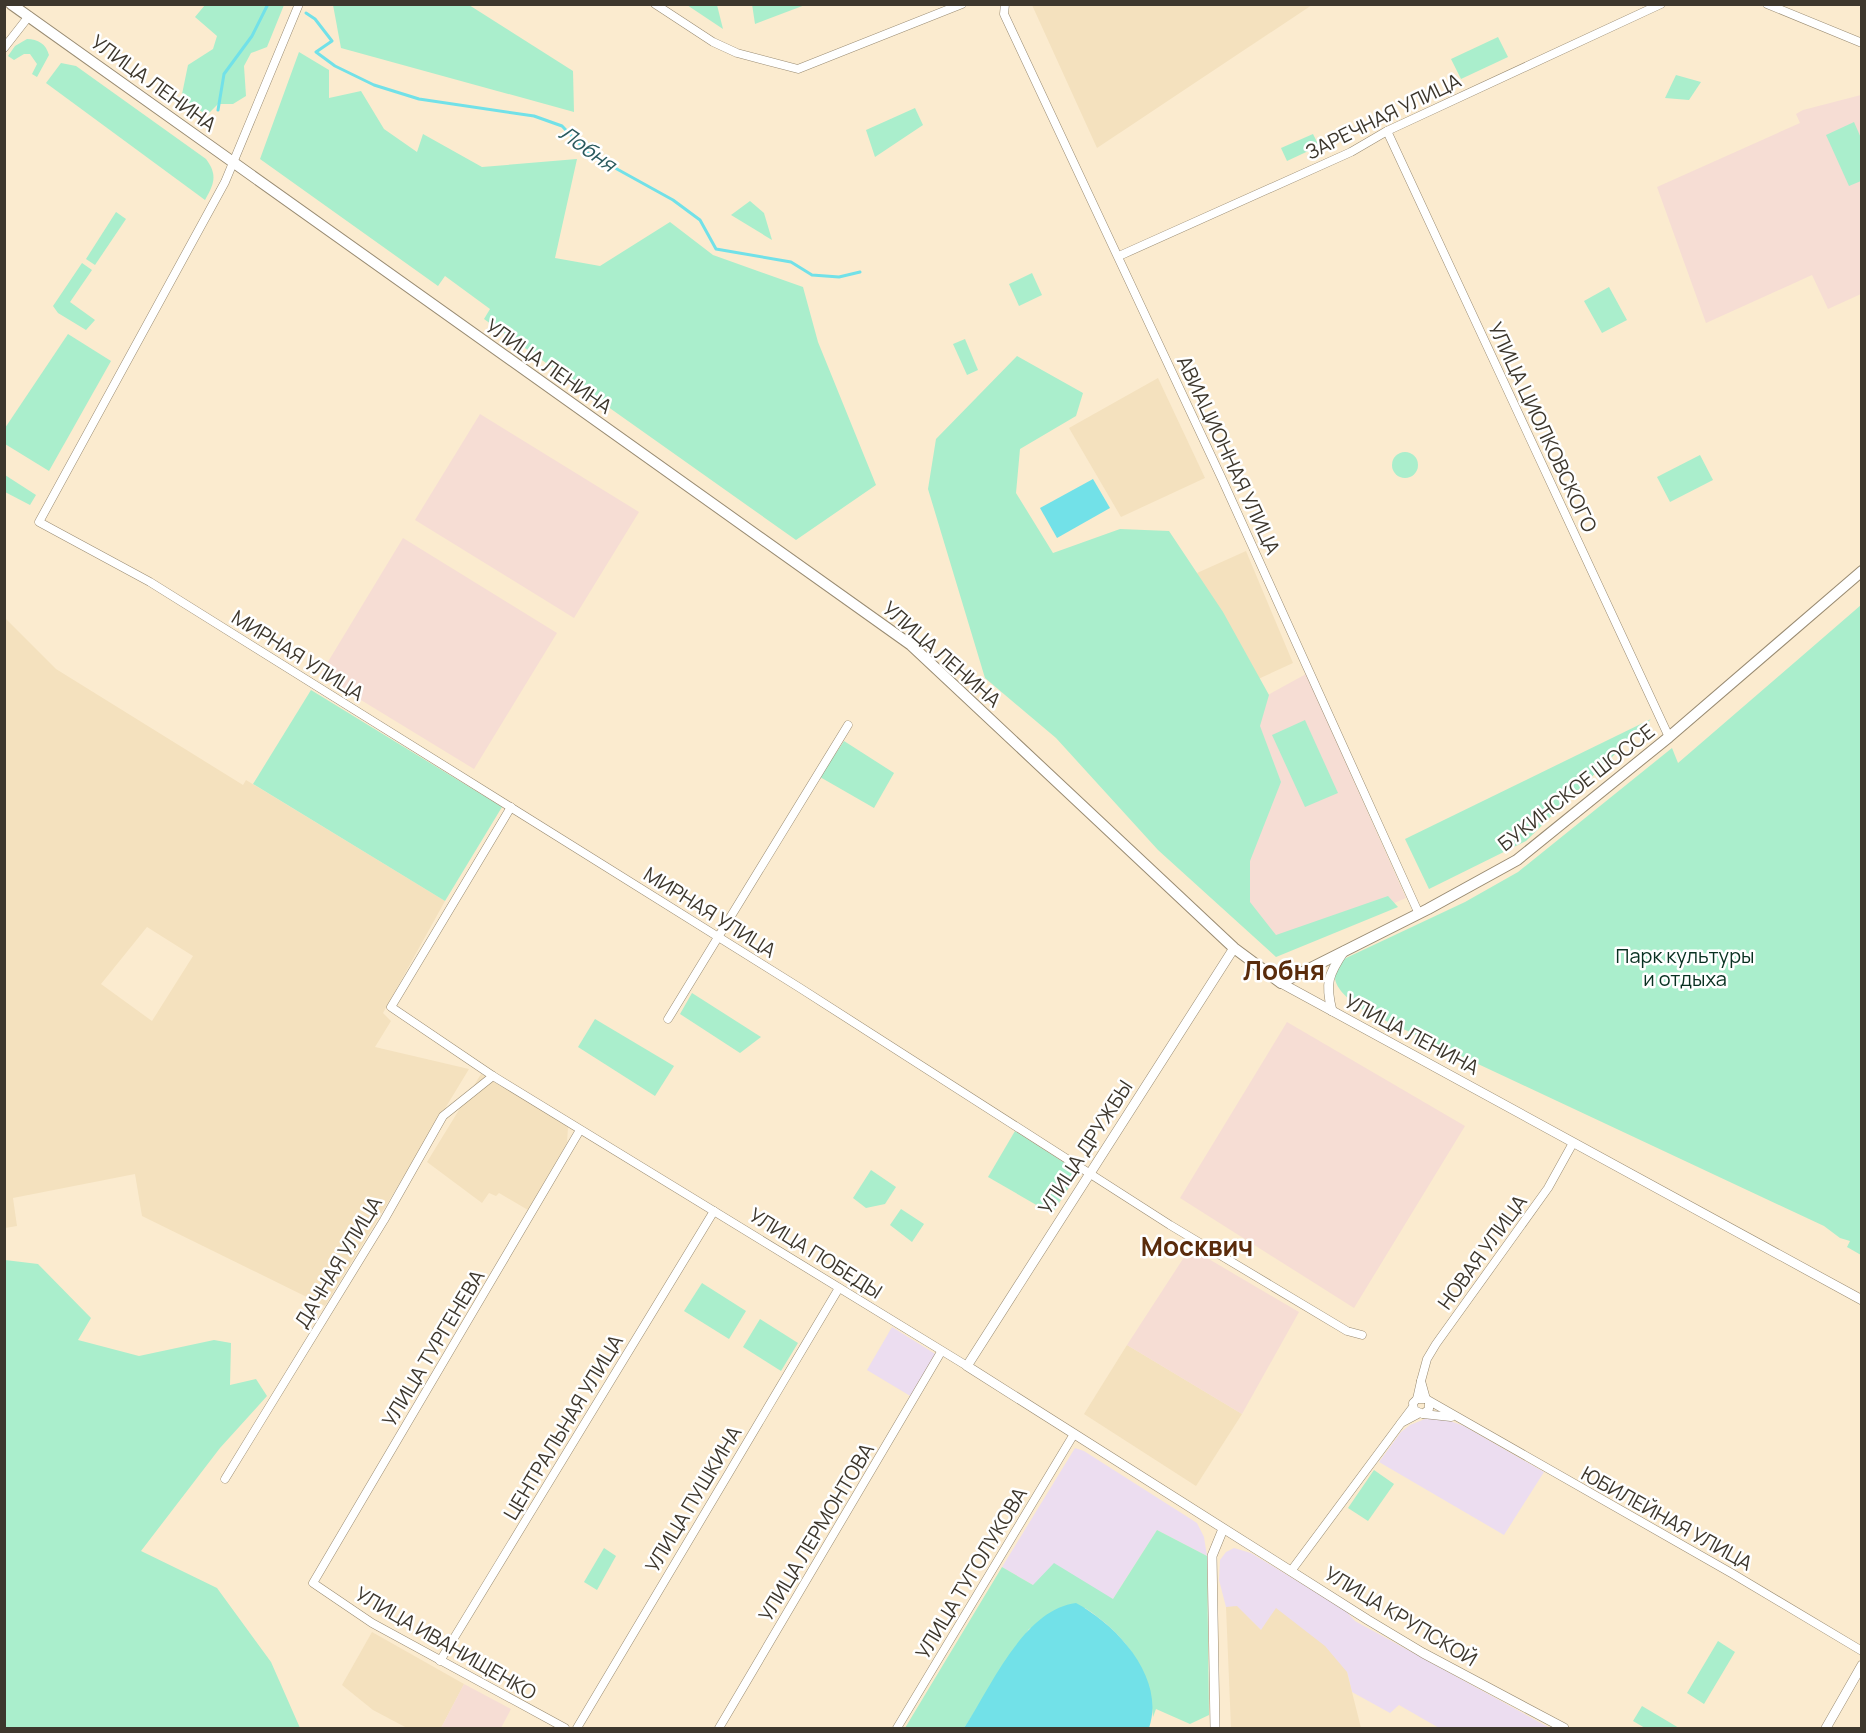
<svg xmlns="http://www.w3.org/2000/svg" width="1866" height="1733" font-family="Manrope,sans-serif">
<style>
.commercial{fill:#ecddf0}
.built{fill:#f4e1be;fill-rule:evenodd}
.education{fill:#f6ddd4}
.green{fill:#aec}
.water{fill:#72e1e8}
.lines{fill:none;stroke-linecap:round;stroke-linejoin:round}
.stream{stroke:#72e1e8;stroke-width:3}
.minor-casing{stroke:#998b72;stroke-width:9}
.tertiary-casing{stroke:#998b72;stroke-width:10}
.secondary-casing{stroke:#998b72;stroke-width:12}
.minor{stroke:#fff;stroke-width:8}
.tertiary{stroke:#fff;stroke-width:9}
.secondary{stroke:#fff;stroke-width:10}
.labels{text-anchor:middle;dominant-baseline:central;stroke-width:5;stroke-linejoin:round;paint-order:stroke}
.street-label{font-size:20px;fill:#3d372d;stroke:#fff}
.park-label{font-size:20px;fill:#093121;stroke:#fff}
.water-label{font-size:21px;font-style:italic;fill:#29595d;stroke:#fff}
.district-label{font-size:26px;font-weight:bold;fill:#5a2c0c;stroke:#fff}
</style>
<rect width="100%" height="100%" fill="#fbebcf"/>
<g class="commercial">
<polygon points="892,1327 937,1355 912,1397 867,1370"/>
<polygon points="1442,1418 1464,1426 1544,1472 1504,1535 1379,1462 1401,1432 1410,1425 1425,1419"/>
<polygon points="1075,1448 1084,1451 1197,1523 1204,1537 1207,1556 1157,1530 1113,1599 1033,1585 1002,1567"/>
<polygon points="1234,1548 1251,1553 1345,1610 1355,1621 1550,1728 1439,1728 1399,1705 1390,1713 1352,1692 1347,1672 1261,1630 1237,1607 1226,1607 1219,1580 1220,1560 1226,1552"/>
</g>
<g class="built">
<polygon points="1032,5 1312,5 1097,148"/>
<polygon points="1158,378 1205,478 1121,517 1069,428"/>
<polygon points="1246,551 1293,663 1256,680 1197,573"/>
<path d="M4,617L56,669L243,785L246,780L445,901L383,1013L391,1021L375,1047L469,1069L325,1306L142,1216L135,1174L13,1198L17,1226L5,1228ZM147,927L193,956L152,1021L101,984Z"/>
<polygon points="481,1074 568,1127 567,1143 528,1210 499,1193 496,1196 489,1193 482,1203 427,1162"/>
<polygon points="1127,1345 1242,1414 1196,1486 1084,1414"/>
<polygon points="1237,1606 1261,1630 1276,1608 1325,1646 1347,1672 1361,1728 1231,1728 1226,1607"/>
<polygon points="372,1632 464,1684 441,1728 407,1728 373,1710 342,1685"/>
</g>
<g class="education">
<polygon points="1861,95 1861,294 1828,309 1812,275 1706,323 1657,187 1800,123 1796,114 1803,110"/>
<polygon points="480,414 639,512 574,618 415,520"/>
<polygon points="403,538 557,633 474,769 320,675"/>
<polygon points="1306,674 1406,898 1295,945 1250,923 1230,735 1255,702"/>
<polygon points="1287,1022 1465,1126 1354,1308 1180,1198"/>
<polygon points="1190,1248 1299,1312 1242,1414 1127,1345"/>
<polygon points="464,1684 511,1709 501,1728 441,1728"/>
</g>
<g class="green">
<polygon points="752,4 805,4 805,5 755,24"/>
<polygon points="205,5 284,5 267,47 251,53 244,66 246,96 233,104 218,104 207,115 181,99 188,65 213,49 217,36 195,17"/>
<polygon points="333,5 469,5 573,71 574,112 341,48"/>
<polygon points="687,5 717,5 723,29"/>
<polygon points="1498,37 1508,57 1461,79 1451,59"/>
<path d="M27,39C38,39 46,44 49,55L37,77L32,74L37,64L30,54H24L14,60L8,56L15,46Z"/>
<polygon points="299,52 329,70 329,98 361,91 384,129 417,152 423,134 482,167 577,159 555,258 600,266 670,222 713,255 803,287 818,342 876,485 796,540 484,319 490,309 445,276 438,286 260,159"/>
<path d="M61,63L76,66L206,159C218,175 214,184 205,200L46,83Z"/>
<polygon points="1676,75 1701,82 1689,100 1665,98"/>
<polygon points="915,108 923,125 875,157 866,130"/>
<polygon points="1854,122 1861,138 1861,181 1849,186 1826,135"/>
<polygon points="1313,134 1319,146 1287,161 1281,148"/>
<polygon points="750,201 764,213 772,240 731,215"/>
<polygon points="116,212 126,219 95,265 86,259"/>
<polygon points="82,263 92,270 70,302 95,320 86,330 58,313 53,306"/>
<polygon points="1032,273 1042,295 1019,306 1009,284"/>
<polygon points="1609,287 1627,320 1602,333 1584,301"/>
<polygon points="68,334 111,361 49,471 5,444 5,428"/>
<polygon points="965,339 978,370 967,375 953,344"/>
<polygon points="1017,356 1083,393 1076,416 1020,449 1016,493 1053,553 1120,529 1169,531 1223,612 1269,695 1260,726 1281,782 1250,861 1250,902 1276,935 1388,896 1398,907 1276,957 1158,850 1056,738 985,678 928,489 936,439"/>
<circle cx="1405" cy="465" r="13"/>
<polygon points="1700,455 1713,480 1670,502 1657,477"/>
<polygon points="5,475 36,495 30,505 5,492"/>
<path d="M1861,605V1255L1847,1247L1850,1241L1840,1238L1824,1226L1365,1011C1347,999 1319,978 1346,958L1465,902L1518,872L1672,748L1678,763Z"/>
<polygon points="311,690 502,807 445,901 253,784"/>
<polygon points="1651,719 1526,841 1429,889 1405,839"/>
<polygon points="1305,720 1338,793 1305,807 1272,735"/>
<polygon points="844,741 894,773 874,808 820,777"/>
<polygon points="692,993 761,1037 740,1053 680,1014"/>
<polygon points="595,1019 674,1066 655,1096 578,1047"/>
<polygon points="1015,1131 1079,1172 1052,1214 988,1177"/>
<polygon points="871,1170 896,1187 885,1204 866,1208 853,1198"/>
<polygon points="901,1209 924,1224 912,1242 890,1225"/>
<polygon points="5,1260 38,1264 91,1318 78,1340 139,1356 214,1340 231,1343 230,1385 256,1379 267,1396 220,1448 141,1551 217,1588 271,1662 300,1728 5,1728"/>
<polygon points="702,1283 746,1311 729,1339 684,1311"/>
<polygon points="760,1319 798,1343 781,1371 743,1347"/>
<polygon points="1374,1470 1394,1484 1368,1521 1348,1508"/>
<path d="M1157,1530L1207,1556L1209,1715L1190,1724L1156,1709L1153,1717C1149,1667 1126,1635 1085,1608L1029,1629L964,1728H905L1002,1567L1033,1585L1054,1563L1113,1599Z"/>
<polygon points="604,1548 616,1556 597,1590 584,1582"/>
<polygon points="1718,1641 1735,1652 1704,1704 1687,1693"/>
<polygon points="1642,1706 1679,1728 1645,1728 1633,1721"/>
</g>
<g class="water">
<polygon points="1093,479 1110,508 1057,538 1040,508"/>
<path d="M1076,1603C1117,1625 1166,1678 1149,1728H964C991,1687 1023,1610 1076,1603Z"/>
</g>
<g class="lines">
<g class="stream">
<polyline points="306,13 315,19 332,41 316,52 335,66 374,85 419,99 534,116 562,126 588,153 673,200 700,220 716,249 791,262 812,275 839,277 860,272"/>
<polyline points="218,110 224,74 252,36 268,4"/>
</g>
<defs>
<g id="minor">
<polyline points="299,4 225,182 39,522 150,582 800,988 1170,1225 1347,1331 1362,1335"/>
<polyline points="655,4 713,42 737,53 798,69 962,4"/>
<polyline points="1005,4 1004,14 1222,479 1419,914"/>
<polyline points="1767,4 1862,43"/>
<polyline points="4,48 29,16"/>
<polyline points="1387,131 1669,737"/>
<polyline points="1119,256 1351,152 1387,131 1661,4"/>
<polyline points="511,807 391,1007 493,1076 967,1366"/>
<polyline points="668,1019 848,725"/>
<polyline points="1421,1381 1427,1359 1436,1344 1548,1188 1573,1143"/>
<polyline points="1417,1399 1421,1381 1426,1399"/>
<polyline points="1429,1403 1429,1409 1423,1414 1414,1410 1413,1403 1417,1399 1426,1399 1733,1574 1862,1651"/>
<polyline points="1413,1407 1401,1423 1418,1414"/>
<polyline points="1423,1414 1451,1417"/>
<polyline points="225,1479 384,1220 443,1116 493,1076"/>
<polyline points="1291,1571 1401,1423"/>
<polyline points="440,1661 714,1211"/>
<polyline points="565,1728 372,1623 313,1583 580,1130"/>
<polyline points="577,1728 839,1288"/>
<polyline points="719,1728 941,1352"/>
<polyline points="897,1728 1074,1434"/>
</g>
<g id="tertiary">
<polyline points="1234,948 967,1366 1368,1620 1423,1653 1564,1728"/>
<polyline points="1281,983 1862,1300"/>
<path d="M1332,1011C1325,983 1328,975 1344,951"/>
<polyline points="1215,1728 1212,1556 1223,1529"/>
<polyline points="1826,1728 1862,1665"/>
</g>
<polyline id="secondary" points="11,4 911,645 1234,948 1281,983 1428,909 1517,860 1669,737 1862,571"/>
</defs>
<use href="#minor" class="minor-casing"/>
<use href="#tertiary" class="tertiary-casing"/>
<use href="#secondary" class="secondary-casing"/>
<use href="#minor" class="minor"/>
<use href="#tertiary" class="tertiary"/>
<use href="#secondary" class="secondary"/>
</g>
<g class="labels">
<g class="street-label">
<text transform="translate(154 83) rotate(36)">УЛИЦА ЛЕНИНА</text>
<text transform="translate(1383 116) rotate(-26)">ЗАРЕЧНАЯ УЛИЦА</text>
<text transform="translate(549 366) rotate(35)">УЛИЦА ЛЕНИНА</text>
<text transform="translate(1543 427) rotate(65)">УЛИЦА ЦИОЛКОВСКОГО</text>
<text transform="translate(1229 455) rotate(65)">АВИАЦИОННАЯ УЛИЦА</text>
<text transform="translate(942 654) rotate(41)">УЛИЦА ЛЕНИНА</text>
<text transform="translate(298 655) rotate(32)">МИРНАЯ УЛИЦА</text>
<text transform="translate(1576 787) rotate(-38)">БУКИНСКОЕ ШОССЕ</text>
<text transform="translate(710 912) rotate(32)">МИРНАЯ УЛИЦА</text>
<text transform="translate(1412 1034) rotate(28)">УЛИЦА ЛЕНИНА</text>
<text transform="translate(1085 1147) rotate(-57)">УЛИЦА ДРУЖБЫ</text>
<text transform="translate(1482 1252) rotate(-54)">НОВАЯ УЛИЦА</text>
<text transform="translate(816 1253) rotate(32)">УЛИЦА ПОБЕДЫ</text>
<text transform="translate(338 1262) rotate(-59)">ДАЧНАЯ УЛИЦА</text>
<text transform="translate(433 1348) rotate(-59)">УЛИЦА ТУРГЕНЕВА</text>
<text transform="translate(563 1427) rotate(-59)">ЦЕНТРАЛЬНАЯ УЛИЦА</text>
<text transform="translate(693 1499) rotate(-59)">УЛИЦА ПУШКИНА</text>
<text transform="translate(1667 1518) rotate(29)">ЮБИЛЕЙНАЯ УЛИЦА</text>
<text transform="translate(816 1532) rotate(-59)">УЛИЦА ЛЕРМОНТОВА</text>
<text transform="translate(971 1573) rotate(-59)">УЛИЦА ТУГОЛУКОВА</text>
<text transform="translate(1401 1616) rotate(31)">УЛИЦА КРУПСКОЙ</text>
<text transform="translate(446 1643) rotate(30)">УЛИЦА ИВАНИЩЕНКО</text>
</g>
<g class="park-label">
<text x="1685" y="955">Парк культуры<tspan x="1685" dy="23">и отдыха</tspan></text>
</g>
<g class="water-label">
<text transform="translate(588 148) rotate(35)">Лобня</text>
</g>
<g class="district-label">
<text x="1284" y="970">Лобня</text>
<text x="1197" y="1246">Москвич</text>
</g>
</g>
<rect width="1866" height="1733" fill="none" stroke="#3d372d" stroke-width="12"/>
</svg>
